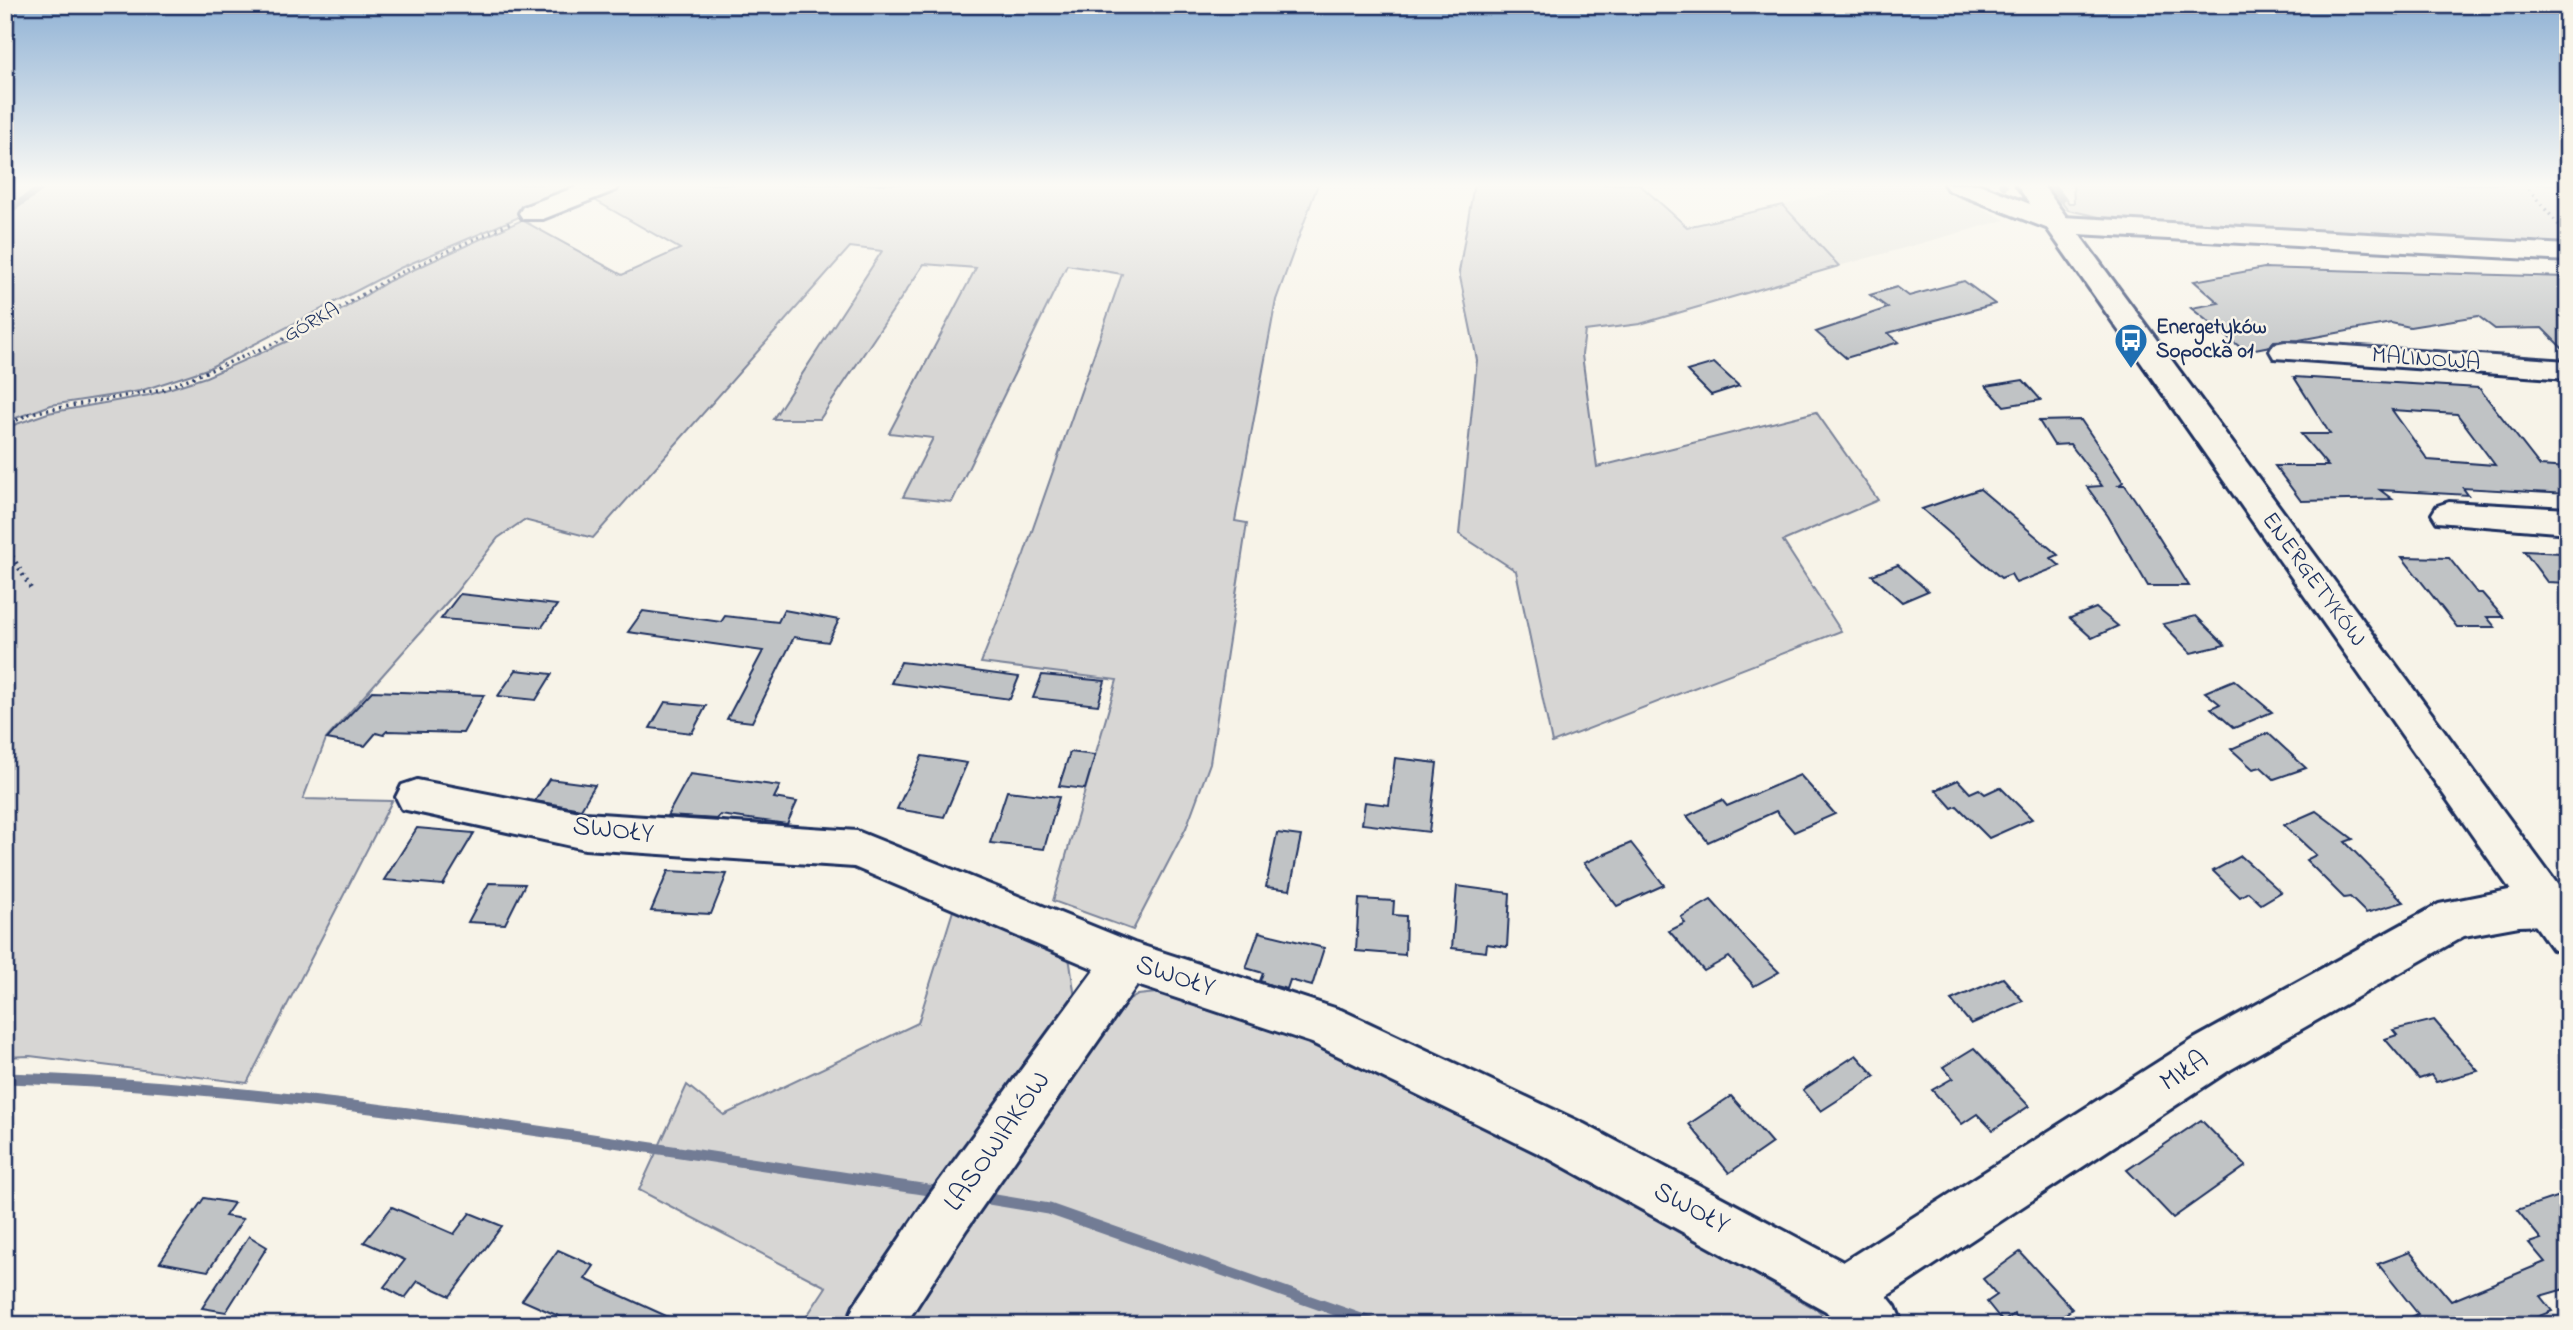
<svg xmlns="http://www.w3.org/2000/svg" width="2573" height="1330" font-family="'Indie Flower',sans-serif">
<style>
.built{fill:#e6e5de}
.green{fill:#d7d6d4;stroke:#798299;stroke-width:2}
.lines{fill:none;stroke-linecap:round;stroke-linejoin:round}
.stream-far1{stroke:#727c95;stroke-width:7}
.stream{stroke:#727c95;stroke-width:11}
.building{fill:#c0c3c5;stroke:#1b2f5e;stroke-width:2;fill-rule:evenodd}
.minor-casing{stroke:#1b2f5e;stroke-width:6}
.major-casing{stroke:#1b2f5e;stroke-width:6}
.path-far2{stroke:#1b2f5e;stroke-width:3.5;stroke-dasharray:2 4.5;stroke-linecap:butt}
.path-far1{stroke:#1b2f5e;stroke-width:4.5;stroke-dasharray:2 5;stroke-linecap:butt}
.path{stroke:#1b2f5e;stroke-width:5;stroke-dasharray:2.5 7;stroke-linecap:butt}
.minor{fill:#f7f3e8;fill-rule:evenodd}
.major{fill:#f7f3e8;fill-rule:evenodd}
.labels{text-anchor:middle;dominant-baseline:central;stroke-width:5;stroke-linejoin:round;paint-order:stroke}
.far-street-label{font-size:21px;fill:#1b2f5e;stroke:#f7f3e8}
.far-poi-label{font-size:21px;font-weight:bold;fill:#1b2f5e;stroke:#f7f3e8;text-anchor:start}
.street-label{font-size:24px;fill:#1b2f5e;stroke:#f7f3e8}
.near-street-label{font-size:28px;fill:#1b2f5e;stroke:#f7f3e8}
</style>
<rect width="100%" height="100%" fill="#f7f3e8"/>
<filter id="ink" filterUnits="userSpaceOnUse"><feTurbulence type="fractalNoise" baseFrequency=".0143" numOctaves="2"/><feDisplacementMap in="SourceGraphic" scale="14" xChannelSelector="R" yChannelSelector="G"/><feConvolveMatrix kernelMatrix="1 2 1 2 8 2 1 2 1" color-interpolation-filters="sRGB"/></filter>
<g filter="url(#ink)">
<polygon class="built" points="1865,184 1937,184 2005,220 1839,266 1783,205"/>
<g class="green">
<polygon points="5,184 563,184 569,186 596,184 400,268 207,369 140,391 51,405 5,422"/>
<polygon points="611,184 1318,184 1276,300 1235,521 1247,523 1210,763 1186,828 1133,930 1053,901 1117,680 981,663 1024,554 1122,274 1067,265 952,502 903,497 933,438 889,433 976,268 924,264 820,419 773,419 882,251 850,247 593,538 524,520 498,538 456,592 326,739 303,799 392,801 247,1083 30,1056 5,1057 5,428 48,413 149,395 206,377 297,337 389,281 522,220 622,275 680,249 584,194"/>
<polygon points="1474,184 1639,184 1687,227 1783,205 1839,266 1640,324 1585,331 1582,355 1597,467 1816,412 1878,500 1783,541 1841,631 1552,743 1516,571 1459,534 1477,360 1459,272"/>
<polygon points="2045,184 2054,184 2069,203 2074,203 2073,184 2568,184 2568,247 2116,224 2113,220 2068,210"/>
<polygon points="956,901 1064,946 1070,963 1075,998 857,1325 801,1325 826,1287 639,1190 687,1085 724,1115 918,1023"/>
<polygon points="1166,992 1266,1022 1546,1155 1819,1311 1832,1325 897,1325 1109,1012 1138,995"/>
</g>
<g class="lines">
<g class="stream-far1">
<polyline points="2002,184 2004,186"/>
<polyline points="2050,184 2061,199"/>
<polyline points="5,213 47,184"/>
</g>
<g class="stream">
<path d="M5,1078C320,1088 632,1147 943,1192"/>
<polyline points="977,1197 1049,1209 1378,1325"/>
</g>
</g>
<g class="building">
<polygon points="2264,268 2568,277 2568,354 2542,328 2495,329 2478,316 2410,327 2391,323 2299,340 2274,341 2270,346 2245,351 2191,308 2219,303 2194,281"/>
<polygon points="1964,281 1995,304 1888,333 1899,342 1846,358 1816,332 1888,308 1870,295 1897,287 1909,296"/>
<polygon points="1714,363 1739,386 1711,395 1687,371"/>
<path d="M2294,377L2479,388L2540,466L2568,468V494L2463,488L2468,495L2380,490L2392,499L2301,501L2275,466H2328L2301,434H2330ZM2392,410L2457,414L2495,465L2428,460Z"/>
<polygon points="2023,380 2041,400 2004,406 1986,386"/>
<polygon points="2081,420 2123,482 2119,485 2125,485 2140,507 2189,586 2148,586 2108,516 2087,487 2102,486 2070,444 2054,445 2039,421"/>
<polygon points="1980,489 2058,555 2051,558 2060,566 2016,583 2011,574 2001,578 1922,509"/>
<polygon points="2524,551 2562,553 2568,561 2568,583 2547,582"/>
<polygon points="2402,557 2449,558 2477,593 2482,593 2503,617 2487,617 2495,627 2457,627"/>
<polygon points="1898,565 1928,591 1902,602 1872,575"/>
<polygon points="460,594 557,605 542,627 441,619"/>
<polygon points="2096,608 2118,626 2092,638 2070,618"/>
<polygon points="784,610 839,620 828,642 794,637 752,722 727,719 763,651 628,632 643,611 721,622 725,616 778,622"/>
<polygon points="2196,616 2225,645 2191,653 2163,624"/>
<polygon points="901,662 960,669 1019,677 1010,699 891,683"/>
<polygon points="516,670 552,674 536,700 498,696"/>
<polygon points="1042,675 1105,681 1098,705 1033,698"/>
<polygon points="2234,680 2272,712 2234,728 2211,708 2220,704 2205,692"/>
<polygon points="372,691 484,695 463,733 387,731 383,735 376,733 365,746 327,739"/>
<polygon points="665,702 706,706 692,733 650,728"/>
<polygon points="2268,733 2306,768 2274,779 2261,767 2253,769 2231,749"/>
<polygon points="1070,752 1095,755 1085,789 1059,786"/>
<polygon points="922,756 967,763 944,817 897,809"/>
<polygon points="1395,758 1437,763 1429,832 1362,824 1365,802 1389,805"/>
<polygon points="690,774 780,786 774,798 797,802 787,824 720,815 717,819 667,816"/>
<polygon points="1800,775 1835,814 1794,832 1776,811 1708,842 1687,816 1722,800 1727,806"/>
<polygon points="549,779 595,785 581,809 535,801"/>
<polygon points="1958,780 1970,793 1979,789 1985,794 2000,787 2032,819 1989,838 1957,806 1952,808 1936,790"/>
<polygon points="1007,791 1059,797 1044,849 990,843"/>
<polygon points="2316,811 2353,839 2345,842 2404,902 2366,913 2350,897 2344,898 2306,860 2316,855 2284,825"/>
<polygon points="417,828 474,833 443,885 384,880"/>
<polygon points="1277,833 1301,836 1290,890 1266,887"/>
<polygon points="1631,843 1664,885 1617,906 1584,863"/>
<polygon points="2241,856 2281,892 2261,904 2248,892 2240,897 2213,871"/>
<polygon points="668,871 727,874 711,914 651,911"/>
<polygon points="489,883 525,884 505,924 468,922"/>
<polygon points="1457,886 1510,893 1507,947 1487,944 1486,952 1452,948"/>
<polygon points="1359,899 1394,901 1393,915 1406,916 1405,955 1356,951"/>
<polygon points="1711,900 1755,949 1779,972 1754,986 1729,957 1704,971 1669,931 1685,923 1681,917"/>
<polygon points="1259,932 1324,948 1312,986 1290,980 1287,989 1271,985 1260,981 1263,973 1246,968"/>
<polygon points="2003,978 2023,1001 1971,1024 1951,1000"/>
<polygon points="2434,1020 2478,1071 2436,1082 2431,1075 2419,1079 2385,1039 2397,1035 2393,1030"/>
<polygon points="1974,1048 2029,1106 1993,1130 1977,1114 1962,1124 1932,1090 1953,1078 1943,1067"/>
<polygon points="1856,1055 1875,1076 1821,1111 1803,1090"/>
<polygon points="1731,1096 1772,1143 1729,1173 1689,1124"/>
<polygon points="2201,1120 2246,1166 2173,1218 2127,1170"/>
<polygon points="2568,1193 2568,1288 2540,1296 2552,1311 2517,1325 2394,1325 2418,1314 2378,1264 2410,1252 2451,1301 2545,1262 2529,1243 2541,1239 2517,1210"/>
<polygon points="204,1198 234,1203 225,1216 243,1219 208,1271 160,1262"/>
<polygon points="392,1207 454,1234 470,1213 502,1226 450,1296 418,1281 405,1298 384,1287 405,1260 364,1242"/>
<polygon points="249,1236 267,1247 226,1312 202,1308"/>
<polygon points="558,1250 594,1266 585,1279 686,1325 579,1325 522,1300"/>
<polygon points="2020,1252 2072,1309 2052,1325 2023,1325 2014,1314 2003,1322 1987,1302 1997,1295 1983,1279"/>
</g>
<g class="lines">
<defs>
<g id="minor">
<polygon points="584,184 620,184 616,190 543,219 523,219 519,213 523,207"/>
<polygon points="1944,184 1979,184 2063,217 2568,245 2568,261 2059,233 1948,190"/>
<polygon points="2285,342 2568,361 2568,379 2274,358 2270,351 2274,344"/>
<polygon points="2449,502 2568,509 2568,533 2437,522 2432,514 2437,506"/>
<polygon points="417,780 585,813 857,831 1134,943 1341,1010 1584,1124 1843,1262 2194,1039 2439,904 2519,888 2547,887 2563,892 2568,909 2563,920 2547,925 2519,926 2464,936 2228,1071 1887,1296 1895,1306 1903,1325 1838,1325 1826,1311 1548,1158 1312,1043 1137,985 966,1230 905,1325 846,1325 854,1306 930,1194 1095,969 854,867 585,849 402,809 396,797 402,785"/>
</g>
<polygon id="major" points="2016,184 2042,184 2568,899 2568,955 2552,949"/>
</defs>
<use href="#minor" class="minor-casing"/>
<use href="#major" class="major-casing"/>
<g class="path-far2">
<polyline points="2524,184 2564,231"/>
<polyline points="5,426 31,413 163,389 221,366 298,333 393,276 510,223"/>
</g>
<polyline class="path-far1" points="5,544 33,592"/>
<polyline class="path" points="2562,968 2568,976"/>
<use href="#minor" class="minor"/>
<use href="#major" class="major"/>
</g>
</g>
<linearGradient id="sky" x2="0" y2="1"><stop stop-color="#90b2d5"/><stop offset="0.5" stop-color="#fbfaf5"/><stop offset="1" stop-color="#fbfaf5" stop-opacity="0"/></linearGradient>
<rect width="2573" height="370" fill="url(#sky)"/>
<defs>
<symbol id="bus-pin" viewBox="-11 -11 22 30"><path d="M0 17L-7.5 6A9.5 9.5 0 1 1 7.5 6Z" fill="#1f6fb2" stroke="#f7f3e8"/><path d="M-5-6H5V4H4V6H2V4H-2V6H-4V4H-5ZM-3.5-4V0h7V-4ZM-3.5 1.2v1.5H-2V1.2ZM2 1.2v1.5H3.5V1.2Z" fill="#fff"/></symbol>
</defs>
<g fill-rule="evenodd">
<use href="#bus-pin" x="2112" y="321" width="38" height="52"/>
</g>
<g class="labels">
<g class="far-street-label">
<text transform="translate(312 323) rotate(-29)">GÓRKA</text>
</g>
<g class="far-poi-label">
<text x="2156" y="328">Energetyków<tspan x="2156" dy="24">Sopocka 01</tspan></text>
</g>
<g class="street-label">
<text transform="translate(2426 360) rotate(4)">MALINOWA</text>
<text transform="translate(2313 580) rotate(54)">ENERGETYKÓW</text>
</g>
<g class="near-street-label">
<text transform="translate(613 831) rotate(6)">SWOŁY</text>
<text transform="translate(1175 977) rotate(18)">SWOŁY</text>
<text transform="translate(2185 1072) rotate(-33)">MIŁA</text>
<text transform="translate(998 1142) rotate(-55)">LASOWIAKÓW</text>
<text transform="translate(1691 1209) rotate(28)">SWOŁY</text>
</g>
</g>
<rect width="2573" height="1330" fill="none" stroke="#f7f3e8" stroke-width="28"/>
<rect x="14" y="14" width="2545" height="1302" fill="none" stroke="#1b2f5e" stroke-width="2.5" filter="url(#ink)"/>
</svg>
